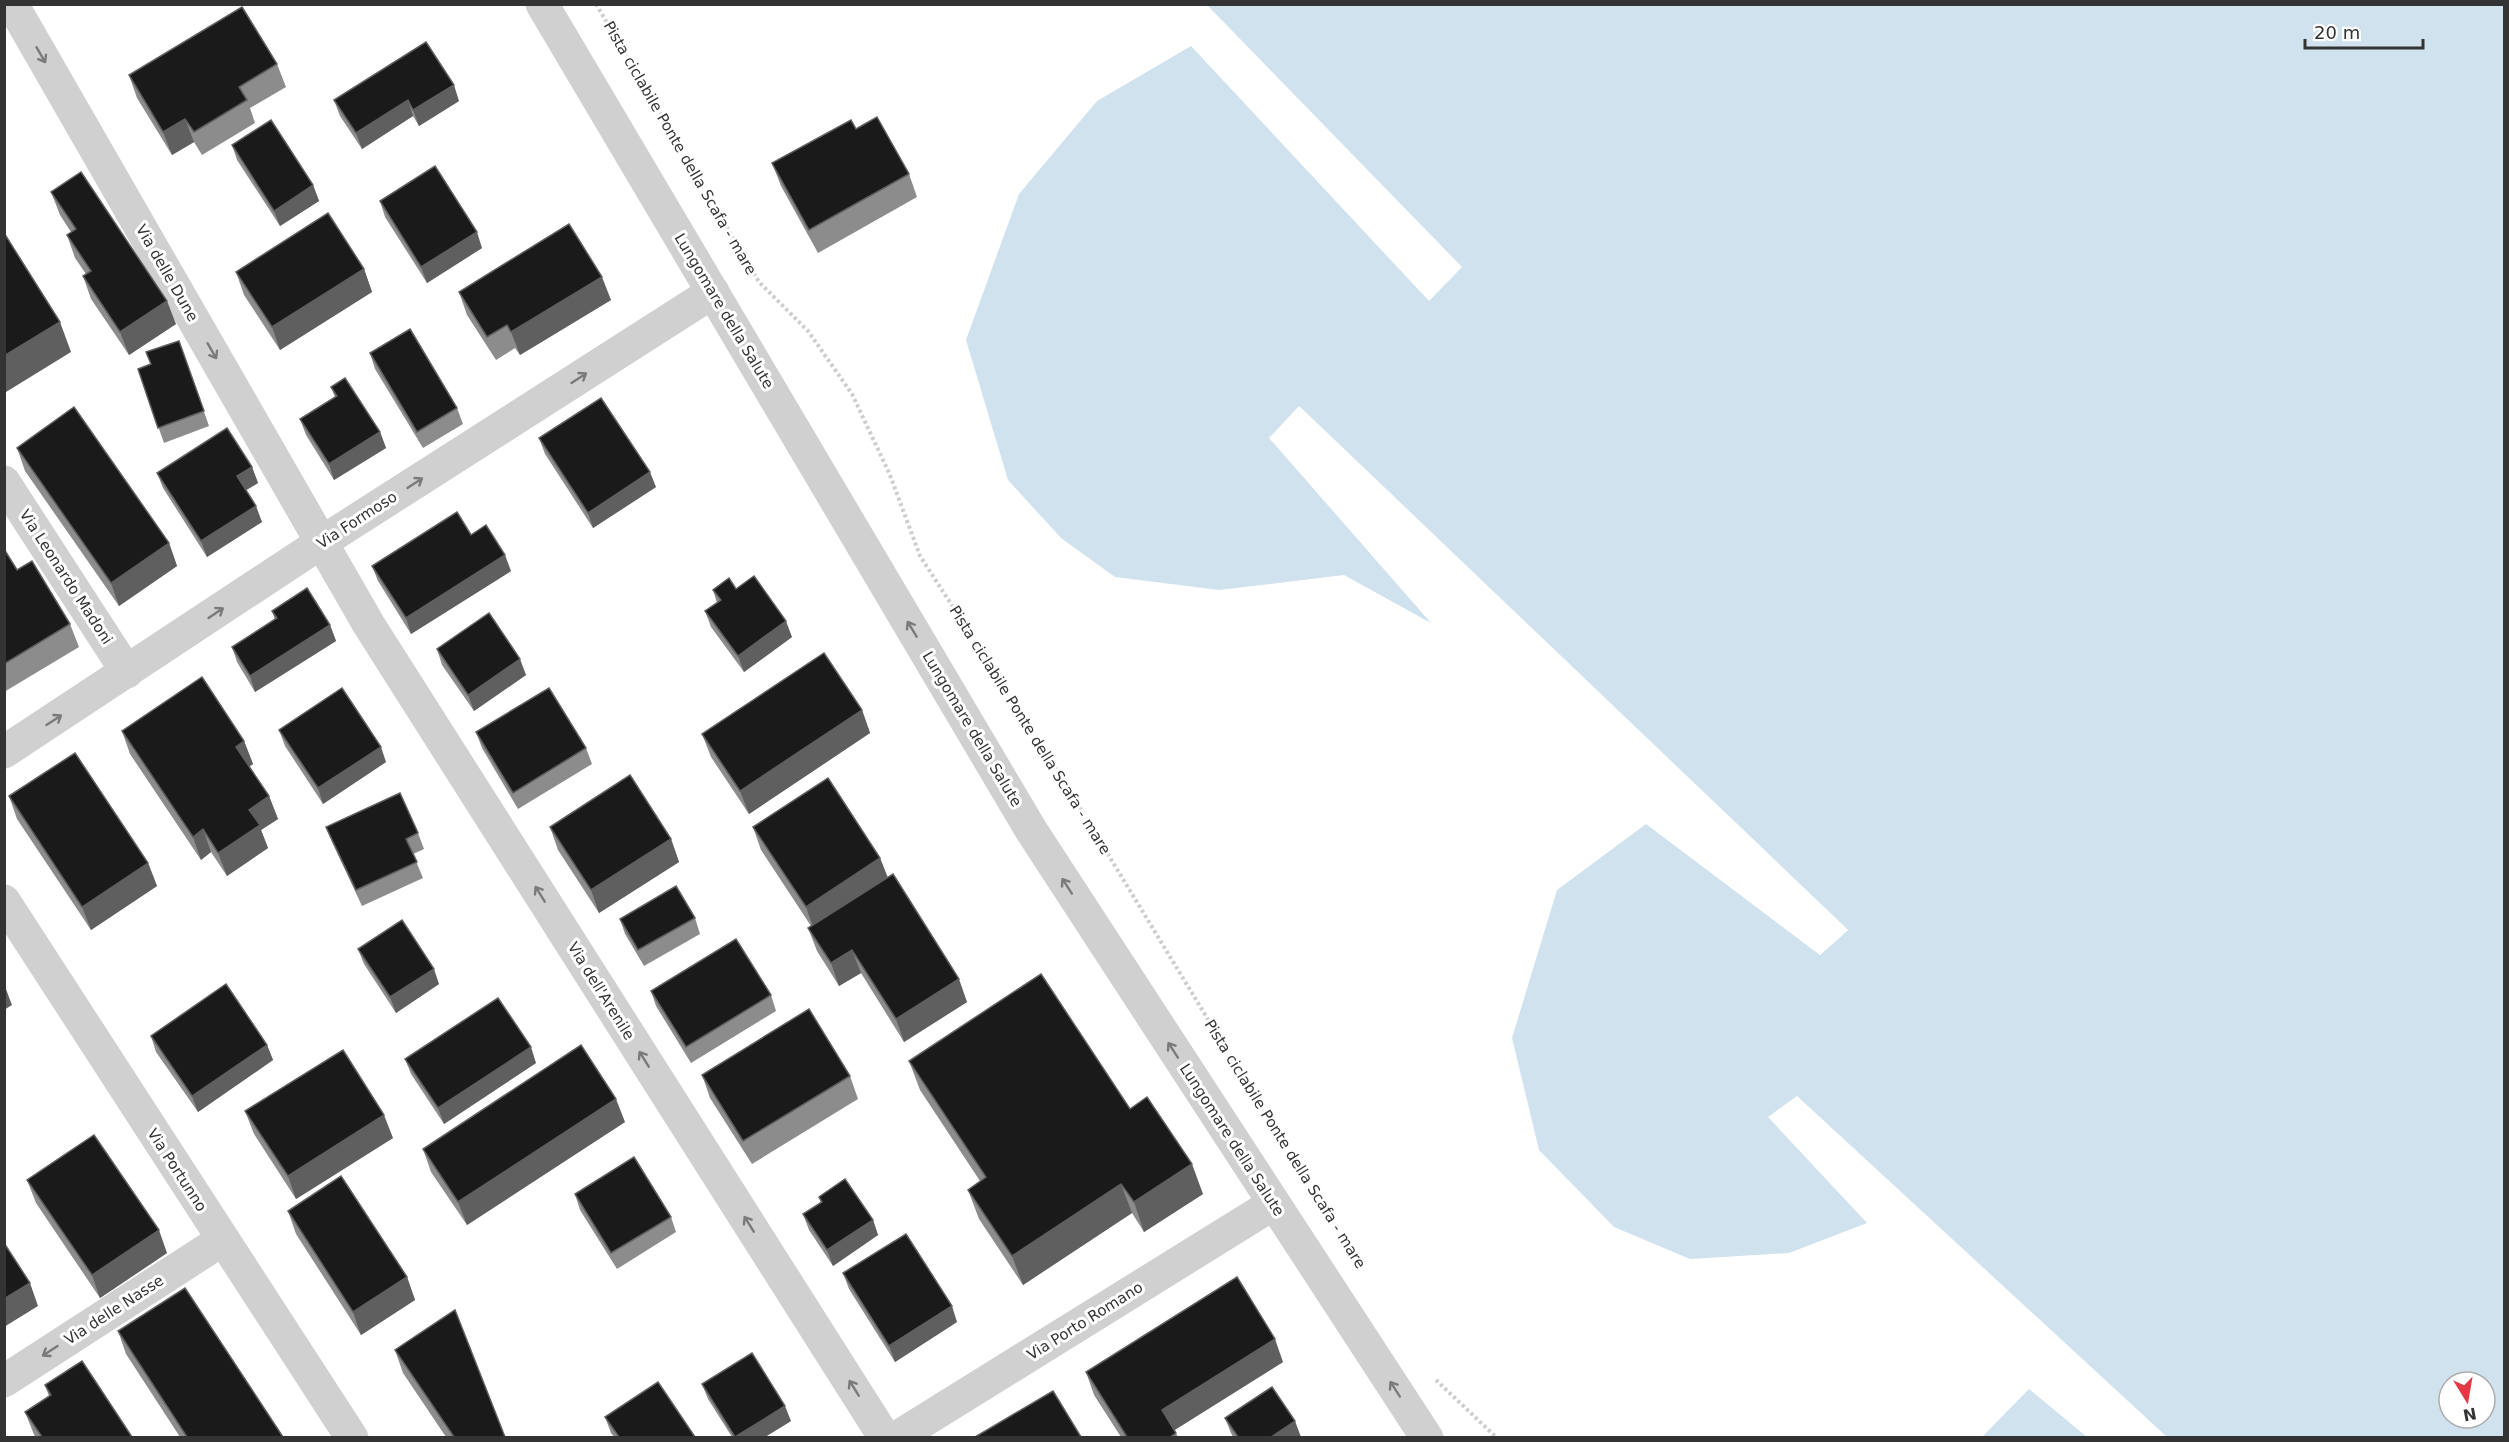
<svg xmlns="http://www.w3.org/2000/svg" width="2509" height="1442" font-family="'DejaVu Sans',sans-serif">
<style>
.water{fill:#cfe2ee;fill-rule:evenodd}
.pier{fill:#fff}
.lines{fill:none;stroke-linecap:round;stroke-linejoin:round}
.path{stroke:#cdcdcd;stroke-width:4;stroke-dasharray:3 3;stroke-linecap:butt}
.street{stroke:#d0d0d0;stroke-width:33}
.wall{fill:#8c8c8c}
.shaded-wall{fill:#5f5f5f}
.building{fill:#1a1a1a;stroke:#5f5f5f;stroke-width:1.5}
.oneway{stroke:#7a7a7a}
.labels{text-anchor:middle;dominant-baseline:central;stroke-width:6;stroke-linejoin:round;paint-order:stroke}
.street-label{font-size:15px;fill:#333;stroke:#fff}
</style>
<rect width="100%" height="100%" fill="#fff"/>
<g class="water">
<path d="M1207,5H2504V1437H2167L1797,1096L1768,1117L1867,1223L1789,1253L1690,1259L1614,1227L1539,1150L1512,1038L1557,890L1646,824L1820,955L1848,930L1300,407L1270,439L1431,623L1344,575L1219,590L1115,577L1061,538L1008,480L966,340L1019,194L1097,101L1191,46L1429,301L1462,267ZM2449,1382H2485V1418H2449Z"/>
<polygon points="2029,1389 2087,1437 1982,1437"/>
</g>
<polygon class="pier" points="1299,406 1848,930 1820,955 1800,936 1820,951 1843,930 1299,411 1273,438 1292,460 1269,438"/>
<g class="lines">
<g class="path">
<polyline points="596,4 759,282 808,331 852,394 890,475 920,556 1037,737 1287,1150"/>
<polyline points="1436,1380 1497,1438"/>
</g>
<g class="street">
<polyline points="12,4 369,625 885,1438"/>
<polyline points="542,4 1031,830 1427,1438"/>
<polyline points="4,482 127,672"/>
<polyline points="4,752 322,542 713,292"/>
<polyline points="4,901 352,1438"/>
<polyline points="4,1381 222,1240"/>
<polyline points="896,1438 1273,1204"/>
</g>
</g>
<g class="wall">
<polygon points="277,64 286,87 250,108 255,123 202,155 194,142 172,155 137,98 129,75"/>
<polygon points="334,100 459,101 419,126 413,116 362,149 340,116"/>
<polygon points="856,129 909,174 917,197 818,253 781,186 772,163"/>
<polygon points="232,145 313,185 319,201 280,226 237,160"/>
<polygon points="51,192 176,324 129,355 91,299 83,276 86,274 75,258 67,235 71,232 60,215"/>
<polygon points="380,201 482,248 427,283 385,217"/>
<polygon points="364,269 372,292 280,350 244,295 236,272"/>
<polygon points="459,292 611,300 520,355 515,348 496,360 467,315"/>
<polygon points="179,341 209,426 164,443 138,369 151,364"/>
<polygon points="370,353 457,408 463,424 423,448 375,369"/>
<polygon points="331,387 380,432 386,448 334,480 306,435 300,419 335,397"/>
<polygon points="539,438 656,487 593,528 545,454"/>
<polygon points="17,448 169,543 177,566 119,606 25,471"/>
<polygon points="252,467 258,483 246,490 262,522 207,557 163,488 157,473"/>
<polygon points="471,535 511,571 411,634 378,581 372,566"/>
<polygon points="4,549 17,570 70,624 79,647 4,692"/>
<polygon points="713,590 792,637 744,672 711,627 705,611 717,603"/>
<polygon points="272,611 330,625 336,641 255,692 237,662 232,647 275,620"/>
<polygon points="437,649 526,675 474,711 442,665"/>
<polygon points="862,710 870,733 749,814 711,757 702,734"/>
<polygon points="279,730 386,762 323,804 285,746"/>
<polygon points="122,731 244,741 253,764 249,767 269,796 278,819 261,830 268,848 227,876 211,852 201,860 130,754"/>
<polygon points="476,732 586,748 592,764 518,809 482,748"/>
<polygon points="9,796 148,863 157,886 91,930 17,819"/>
<polygon points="326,827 418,833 424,849 413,854 423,878 362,906 332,842"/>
<polygon points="550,827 671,839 679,862 599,913 558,850"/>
<polygon points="753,827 880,858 888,878 967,1002 904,1042 861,973 839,986 817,951 808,928 811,926 761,850"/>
<polygon points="695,918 700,934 644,966 625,934 620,919"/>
<polygon points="358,949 439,984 396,1013 364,964"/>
<polygon points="651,991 771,995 776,1011 691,1063 656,1006"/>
<polygon points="151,1036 267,1045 273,1060 198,1112 156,1052"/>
<polygon points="405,1059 536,1063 444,1124 411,1074"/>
<polygon points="909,1061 1130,1109 1203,1194 1144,1232 1132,1213 1023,1285 979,1219 968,1190 980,1181 920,1090"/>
<polygon points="702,1075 850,1076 858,1099 752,1164 710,1098"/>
<polygon points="245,1111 393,1138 296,1199 254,1134"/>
<polygon points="625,1122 467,1225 431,1172 423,1149"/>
<polygon points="27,1180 167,1253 100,1298 36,1203"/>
<polygon points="575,1194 671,1217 676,1232 617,1269 580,1210"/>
<polygon points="819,1197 873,1220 878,1235 833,1266 809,1230 803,1214 821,1203"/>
<polygon points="288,1211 407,1277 415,1300 361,1335 296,1234"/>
<polygon points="843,1273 957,1322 895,1362 849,1289"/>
<polygon points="118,1331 283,1437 180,1437 126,1354"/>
<polygon points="395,1350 505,1437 446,1437 403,1373"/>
<polygon points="1283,1362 1174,1430 1178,1437 1121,1437 1094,1395 1086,1372"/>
<polygon points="702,1384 791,1421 765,1437 732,1437 708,1399"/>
<polygon points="45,1385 132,1437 35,1437 25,1412 49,1396"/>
<polygon points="605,1417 695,1437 614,1437 611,1433"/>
<polygon points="1225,1418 1301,1437 1233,1437 1231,1433"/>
</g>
<g class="shaded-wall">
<polygon points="454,85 459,101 419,126 413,110"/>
<polygon points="408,100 413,116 362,149 356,133"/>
<polygon points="185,119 194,142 172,155 163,132"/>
<polygon points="313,185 319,201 280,226 274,211"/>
<polygon points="477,232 482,248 427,283 421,267"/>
<polygon points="364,269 372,292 280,350 272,327"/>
<polygon points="602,277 611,300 520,355 511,332"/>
<polygon points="167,301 176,324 129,355 120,332"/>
<polygon points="60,322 71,352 6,392 4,389 4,356"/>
<polygon points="380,432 386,448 334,480 329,464"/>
<polygon points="252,467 258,483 243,492 237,476"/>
<polygon points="650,472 656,487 593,528 588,513"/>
<polygon points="256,506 262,522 207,557 201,541"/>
<polygon points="169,543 177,566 119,606 111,583"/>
<polygon points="505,555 511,571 411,634 406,618"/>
<polygon points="786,621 792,637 744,672 738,656"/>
<polygon points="330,625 336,641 255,692 250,676"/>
<polygon points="520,659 526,675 474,711 468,695"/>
<polygon points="862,710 870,733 749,814 740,791"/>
<polygon points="244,741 253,764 244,770 236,747"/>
<polygon points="381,747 386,762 323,804 318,788"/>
<polygon points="269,796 278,819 261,830 268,848 227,876 218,853 249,810"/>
<polygon points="203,829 211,852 201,860 193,837"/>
<polygon points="671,839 679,862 599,913 591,890"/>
<polygon points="880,858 889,881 814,930 806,907"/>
<polygon points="148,863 157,886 91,930 82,907"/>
<polygon points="852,950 861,973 839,986 831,963"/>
<polygon points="434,969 439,984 396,1013 390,997"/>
<polygon points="959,979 967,1002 904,1042 896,1019"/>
<polygon points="4,984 12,1005 4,1010"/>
<polygon points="267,1045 273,1060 198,1112 192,1096"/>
<polygon points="531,1047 536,1063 444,1124 438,1108"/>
<polygon points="616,1099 625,1122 467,1225 458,1202"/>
<polygon points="384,1115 393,1138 296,1199 288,1176"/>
<polygon points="1192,1164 1203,1194 1144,1232 1134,1202"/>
<polygon points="1121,1184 1132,1213 1023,1285 1012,1256"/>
<polygon points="873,1220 878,1235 833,1266 827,1250"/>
<polygon points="159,1230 167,1253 100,1298 92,1275"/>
<polygon points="407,1277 415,1300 361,1335 353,1312"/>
<polygon points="30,1283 38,1306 4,1327 4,1299"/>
<polygon points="952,1306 957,1322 895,1362 889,1346"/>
<polygon points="1275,1339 1283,1362 1170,1433 1162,1410"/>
<polygon points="785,1406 791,1421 765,1437 735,1437"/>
<polygon points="1295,1421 1301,1437 1271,1437"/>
</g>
<g class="building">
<polygon points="242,7 277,64 239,87 247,100 194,132 185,119 163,132 129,75"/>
<polygon points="426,42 454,85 413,110 408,100 356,133 334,100"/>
<polygon points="877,117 909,174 809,230 772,163 851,120 856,129"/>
<polygon points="271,120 313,185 274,211 232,145"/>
<polygon points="435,166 477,232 421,267 380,201"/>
<polygon points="81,172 167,301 120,332 83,276 91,271 67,235 76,229 51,192"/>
<polygon points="328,213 364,269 272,327 236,272"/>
<polygon points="569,224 602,277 511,332 507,325 487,337 459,292"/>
<polygon points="4,233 60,322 4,356"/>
<polygon points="410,329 457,408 417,432 370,353"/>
<polygon points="179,341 204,411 158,428 138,369 151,364 146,352"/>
<polygon points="345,378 380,432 329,464 300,419 337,396 331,387"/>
<polygon points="601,398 650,472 588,513 539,438"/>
<polygon points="74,407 169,543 111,583 17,448"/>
<polygon points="227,428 252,467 237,476 256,506 201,541 157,473"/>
<polygon points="457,512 471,535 486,525 505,555 406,618 372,566"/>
<polygon points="4,549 17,570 32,561 70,624 4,664"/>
<polygon points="754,576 786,621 738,656 705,611 721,600 713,590 729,578 736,589"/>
<polygon points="307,588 330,625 250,676 232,647 277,618 272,611"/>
<polygon points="489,613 520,659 468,695 437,649"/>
<polygon points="824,653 862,710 740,791 702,734"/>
<polygon points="202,677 244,741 236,747 269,796 249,810 260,825 218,853 203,829 193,837 122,731"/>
<polygon points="342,688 381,747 318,788 279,730"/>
<polygon points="549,688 586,748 513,793 476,732"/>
<polygon points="75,753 148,863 82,907 9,796"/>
<polygon points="630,775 671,839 591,890 550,827"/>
<polygon points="828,778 880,858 806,907 753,827"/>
<polygon points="400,793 418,833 406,839 417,862 356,890 326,827"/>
<polygon points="893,874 959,979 896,1019 852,950 831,963 808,928"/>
<polygon points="676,886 695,918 638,950 620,919"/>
<polygon points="402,920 434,969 390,997 358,949"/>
<polygon points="736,939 771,995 686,1047 651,991"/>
<polygon points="1041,974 1130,1109 1147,1097 1192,1164 1134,1202 1121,1184 1012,1256 968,1190 986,1177 909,1061"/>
<polygon points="226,984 267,1045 192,1096 151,1036"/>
<polygon points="498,998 531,1047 438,1108 405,1059"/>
<polygon points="809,1009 850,1076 743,1141 702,1075"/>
<polygon points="581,1045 616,1099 458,1202 423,1149"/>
<polygon points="343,1050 384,1115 288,1176 245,1111"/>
<polygon points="94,1135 159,1230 92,1275 27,1180"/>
<polygon points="634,1157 671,1217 611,1253 575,1194"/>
<polygon points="341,1176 407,1277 353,1312 288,1211"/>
<polygon points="845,1179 873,1220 827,1250 803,1214 822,1202 819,1197"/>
<polygon points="906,1234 952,1306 889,1346 843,1273"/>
<polygon points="4,1243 30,1283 4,1299"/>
<polygon points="1237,1277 1275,1339 1162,1410 1176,1433 1170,1437 1127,1437 1086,1372"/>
<polygon points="185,1288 283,1437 187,1437 118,1331"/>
<polygon points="455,1310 505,1437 454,1437 395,1350"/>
<polygon points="752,1353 785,1406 735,1437 702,1384"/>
<polygon points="82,1361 132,1437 42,1437 25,1412 51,1395 45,1385"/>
<polygon points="658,1382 695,1437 619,1437 605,1417"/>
<polygon points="1272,1387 1295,1421 1271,1437 1238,1437 1225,1418"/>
<polygon points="1053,1391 1081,1437 975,1437"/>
</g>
<defs><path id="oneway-shaft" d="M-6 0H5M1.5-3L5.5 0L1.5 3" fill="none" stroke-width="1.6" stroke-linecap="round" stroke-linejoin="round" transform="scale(1.5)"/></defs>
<g class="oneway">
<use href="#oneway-shaft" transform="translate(41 55) rotate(60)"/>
<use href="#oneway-shaft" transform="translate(212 351) rotate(60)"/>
<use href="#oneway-shaft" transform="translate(579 378) rotate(-33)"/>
<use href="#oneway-shaft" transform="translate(415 483) rotate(-33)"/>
<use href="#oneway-shaft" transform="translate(216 613) rotate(-34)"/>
<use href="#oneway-shaft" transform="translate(912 629) rotate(-121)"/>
<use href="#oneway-shaft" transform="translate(54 720) rotate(-33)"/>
<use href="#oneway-shaft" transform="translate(1067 886) rotate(-123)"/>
<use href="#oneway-shaft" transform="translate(540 894) rotate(-122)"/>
<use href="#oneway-shaft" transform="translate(1173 1050) rotate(-123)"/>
<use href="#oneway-shaft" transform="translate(644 1059) rotate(-122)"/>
<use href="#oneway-shaft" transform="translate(749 1224) rotate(-122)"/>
<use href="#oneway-shaft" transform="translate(50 1351) rotate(147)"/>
<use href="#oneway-shaft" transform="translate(854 1388) rotate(-122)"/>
<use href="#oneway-shaft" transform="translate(1395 1389) rotate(-123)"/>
</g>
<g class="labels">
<g class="street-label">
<text transform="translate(680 148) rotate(60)">Pista ciclabile Ponte della Scafa - mare</text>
<text transform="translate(167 273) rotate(60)">Via delle Dune</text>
<text transform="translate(724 311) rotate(59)">Lungomare della Salute</text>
<text transform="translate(357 520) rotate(-33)">Via Formoso</text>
<text transform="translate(66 577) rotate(57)">Via Leonardo Madoni</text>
<text transform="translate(972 729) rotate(59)">Lungomare della Salute</text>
<text transform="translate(1030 730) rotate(58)">Pista ciclabile Ponte della Scafa - mare</text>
<text transform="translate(601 991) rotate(58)">Via dell'Arenile</text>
<text transform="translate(1232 1140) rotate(57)">Lungomare della Salute</text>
<text transform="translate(1285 1144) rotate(58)">Pista ciclabile Ponte della Scafa - mare</text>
<text transform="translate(177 1170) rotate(57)">Via Portunno</text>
<text transform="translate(114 1310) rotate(-33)">Via delle Nasse</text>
<text transform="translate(1085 1321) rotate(-32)">Via Porto Romano</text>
</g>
</g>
<rect width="2509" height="1442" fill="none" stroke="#333333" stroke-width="12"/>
<g transform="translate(2467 1400) rotate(169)"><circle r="28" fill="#ffffff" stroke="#adadad" stroke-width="1.5"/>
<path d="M0-4.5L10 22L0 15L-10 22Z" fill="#e63946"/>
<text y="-9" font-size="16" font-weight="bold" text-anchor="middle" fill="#333333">N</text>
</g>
<path d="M2305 39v9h118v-9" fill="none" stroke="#333333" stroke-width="3"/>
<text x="2314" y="39" font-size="18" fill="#333333" stroke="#ffffff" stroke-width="4.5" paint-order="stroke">20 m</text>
</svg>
